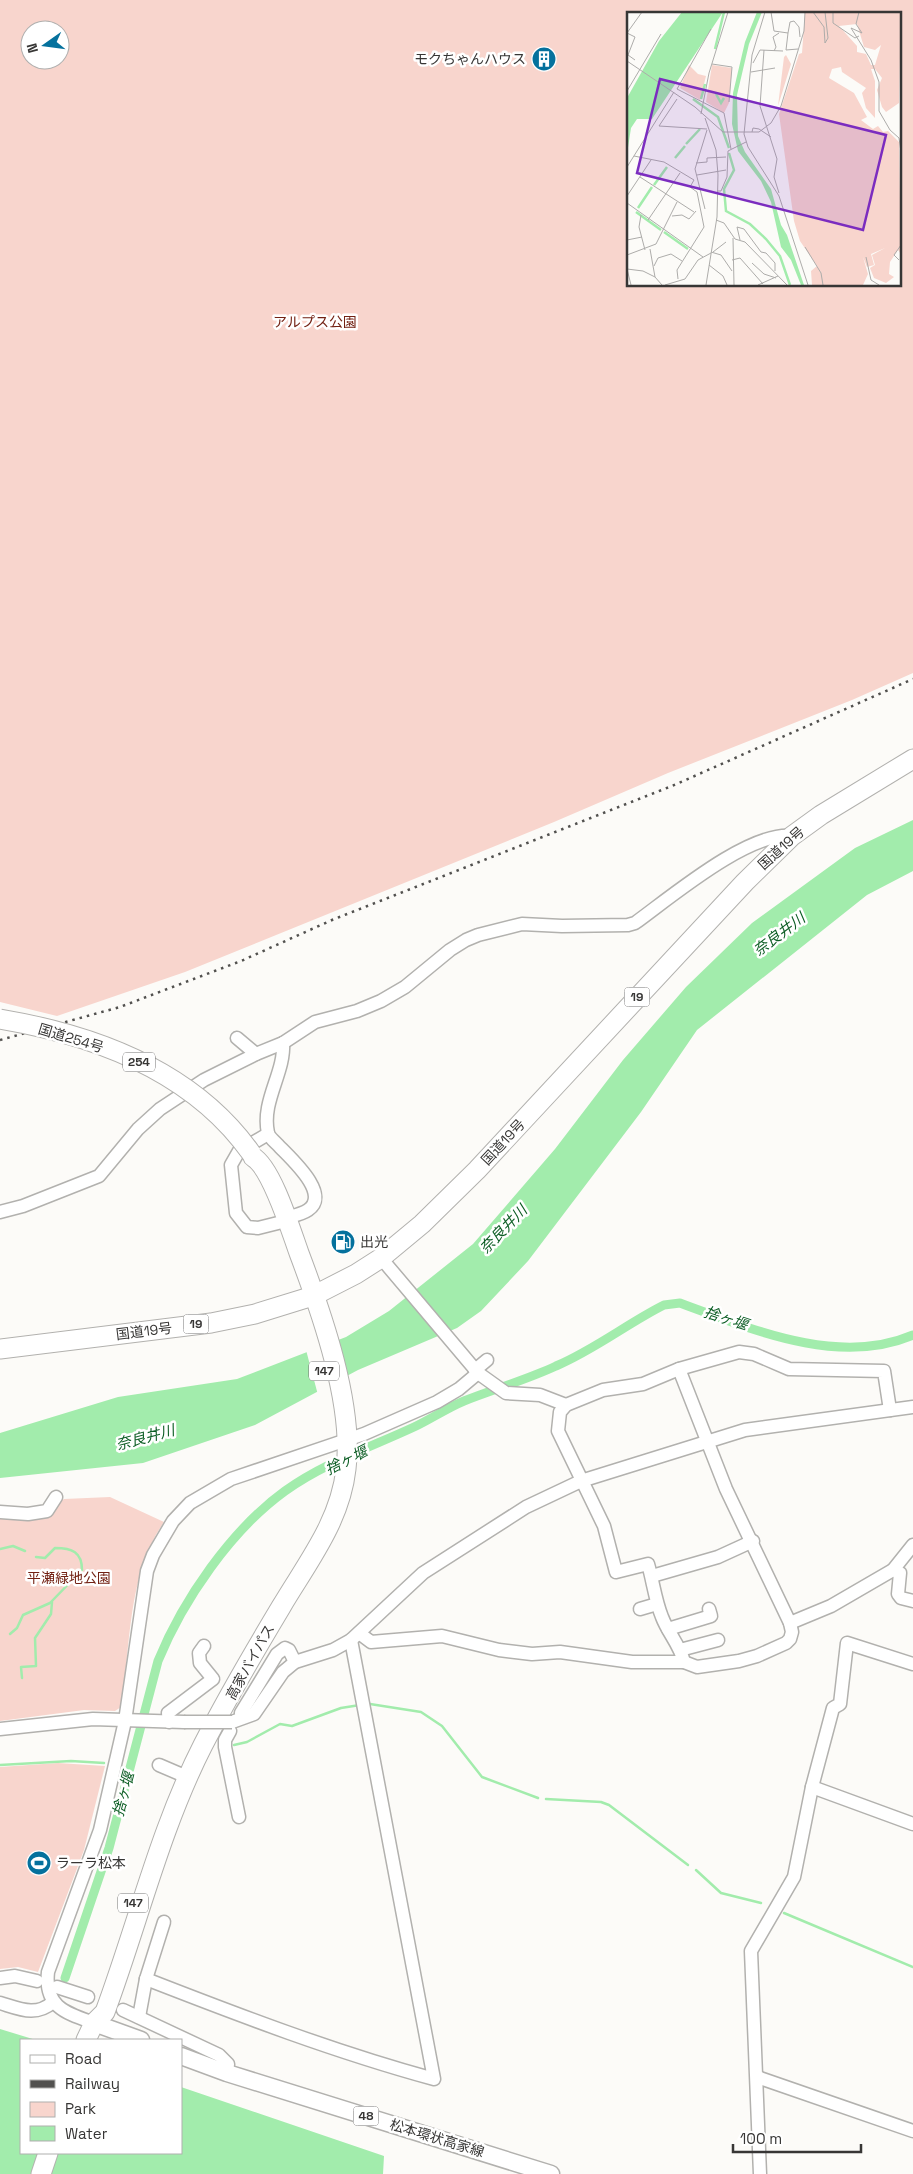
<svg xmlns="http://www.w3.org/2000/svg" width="913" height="2174" font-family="'Space Grotesk','Noto Sans JP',sans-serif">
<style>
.green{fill:#f8d5cd;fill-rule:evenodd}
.water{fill:#a2ecac}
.pier{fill:#fcfbf8}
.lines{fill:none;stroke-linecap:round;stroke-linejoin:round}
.stream{stroke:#a2ecac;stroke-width:2.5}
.canal{stroke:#a2ecac;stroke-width:9}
.minor-casing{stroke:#b2b1ae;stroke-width:15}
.major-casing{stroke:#b2b1ae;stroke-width:19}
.highway-casing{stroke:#b2b1ae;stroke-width:21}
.minor{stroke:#fff;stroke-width:12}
.major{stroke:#fff;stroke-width:16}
.highway{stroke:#fff;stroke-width:19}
.rail{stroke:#52514f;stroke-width:2.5;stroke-dasharray:2.5 5;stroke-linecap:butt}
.minor-bridge-casing{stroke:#b2b1ae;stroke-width:15;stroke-linecap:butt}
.highway-bridge-casing{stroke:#b2b1ae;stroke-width:21;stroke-linecap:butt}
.minor-bridge{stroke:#fff;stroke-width:12}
.highway-bridge{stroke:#fff;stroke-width:19}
.labels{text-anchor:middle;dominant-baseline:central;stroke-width:5;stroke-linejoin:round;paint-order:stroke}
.shield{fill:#fff;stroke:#737272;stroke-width:1}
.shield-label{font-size:12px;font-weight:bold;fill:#373635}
.poi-label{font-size:14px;fill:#373635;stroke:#fff;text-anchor:start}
.park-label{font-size:14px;fill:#722113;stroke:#fff}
.street-label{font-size:14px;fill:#373635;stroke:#fff}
.water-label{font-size:15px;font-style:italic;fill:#0d5e25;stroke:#fff}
.inset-river{fill:none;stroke:#a2ecac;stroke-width:2.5}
.inset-road{fill:none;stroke:#adacaa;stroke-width:1}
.view{fill:#7b2cbf;fill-opacity:0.15;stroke:#7b2cbf;stroke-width:2.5}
.inset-edge{fill:none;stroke:#373635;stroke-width:2.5}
</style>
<rect width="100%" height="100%" fill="#fcfbf8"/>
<g class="green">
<path d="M0,0H913V673L852,700L668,773L554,822L185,972L57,1016L0,1002ZM628,14H899V285H628ZM30,30H60V60H30Z"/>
<path d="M110,1497L164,1522C127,1575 131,1645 121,1707L115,1711L84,1710L0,1721V1515L58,1503L64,1499Z"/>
<polygon points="58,1763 105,1766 84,1850 38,1972 18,1967 0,1969 0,1767"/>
</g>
<g class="water">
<polygon points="913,820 913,871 867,895 697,1030 641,1112 528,1261 481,1311 457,1328 358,1370 255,1425 143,1463 0,1478 0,1433 118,1397 237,1379 346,1337 389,1311 473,1244 555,1149 623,1060 686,987 752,923 855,848"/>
<polygon points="0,2029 36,2040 21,2040 21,2153 181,2153 181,2087 384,2156 383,2174 0,2174"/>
</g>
<polygon class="pier" points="336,1338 348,1378 318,1395 306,1350"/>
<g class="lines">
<g class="stream">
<polyline points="0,1549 13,1546 25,1551"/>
<path d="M10,1634L17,1628L23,1615L50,1603L82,1570C82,1552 72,1548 55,1548L45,1558L36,1557"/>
<polyline points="22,1678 21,1667 36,1666 35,1638 51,1614 52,1602"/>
<polyline points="370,1704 421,1712 442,1726 482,1777 538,1798"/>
<polyline points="234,1745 247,1742 280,1724 292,1726 341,1708 360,1705"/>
<polyline points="0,1765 71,1761 104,1763"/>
<polyline points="546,1799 601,1802 609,1805 688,1865"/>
<polyline points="696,1870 721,1893 761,1903"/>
<polyline points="784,1913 913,1967"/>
</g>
<path class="canal" d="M65,1978L109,1848L158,1661C183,1600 231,1530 285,1491C324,1463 371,1447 414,1427C431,1419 447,1408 464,1401C494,1389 526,1380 556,1366C594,1350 628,1323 664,1305L680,1303C751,1329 839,1367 913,1335"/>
<defs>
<g id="minor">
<polyline points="237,1038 256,1054"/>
<path d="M283,1043C285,1073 261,1101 268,1133C269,1137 275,1142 278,1145C289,1157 332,1194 308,1210C302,1214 293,1216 286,1218"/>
<polyline points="268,1134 239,1151 231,1165 236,1213 247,1227 258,1228 278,1223"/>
<path d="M0,1212L23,1206L99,1176L138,1129L160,1109L204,1080L256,1054L283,1043L315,1022L357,1011L381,1001L405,987L450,950L466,940L478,935L522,924L562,926L628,925L635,923C671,897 749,831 792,836"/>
<polyline points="381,1258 478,1373 506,1393 540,1395 566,1405"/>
<polyline points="475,1370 487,1360"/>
<polyline points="0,1512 28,1514 47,1511 56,1497"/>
<polyline points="893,1570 900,1573 898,1594 901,1598 913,1601"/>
<polyline points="652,1576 718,1557 753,1541"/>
<polyline points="640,1609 657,1604"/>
<polyline points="790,1623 831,1606 893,1570 913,1545"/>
<polyline points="668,1629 711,1616 709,1609"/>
<polyline points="359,1633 371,1642 442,1636 499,1650 532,1654 560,1652 632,1662 684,1662 697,1667 739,1661 757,1656 786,1643 790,1639 792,1632 790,1623 726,1489 679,1369"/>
<polyline points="680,1650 718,1640"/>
<path d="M684,1662C680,1645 668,1633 662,1617C655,1600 653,1581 648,1564L616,1572L604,1526L558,1431L560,1412L566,1405L603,1390L643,1384L679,1369L739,1352L754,1354L789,1369L884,1371L890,1410"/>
<polyline points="241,1713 277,1654 285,1648 289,1650 295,1662"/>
<polyline points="169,1722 168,1713 213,1679 200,1663 199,1653 204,1646"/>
<polyline points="232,1722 254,1714 283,1672 295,1662 333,1650 351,1640 423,1573 526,1507 581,1481 745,1430 913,1407"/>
<polyline points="0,1729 93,1719 184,1722"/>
<polyline points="230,1731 225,1740 225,1747 239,1817"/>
<polyline points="159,1765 180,1774"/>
<polyline points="812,1787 913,1824"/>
<polyline points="0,1978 15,1976 37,1981"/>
<path d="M146,1979C241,2016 335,2052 434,2079L351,1640"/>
<polyline points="57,1987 88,1997"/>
<path d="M0,2003C20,2009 36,2017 53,2002"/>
<polyline points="123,2010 219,2055 228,2064 227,2073"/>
<polyline points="139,2017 146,1979 164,1922"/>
<path d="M94,2023C66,2013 44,2007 48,1972L100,1830L125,1721L147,1571L153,1555L173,1521L190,1503L231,1479L364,1434L437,1402L459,1389L478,1373"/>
<polyline points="757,2077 913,2131"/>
<polyline points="760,2174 751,1951 794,1877 812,1787 833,1708 840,1704 847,1643 913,1664"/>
</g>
<g id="major">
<polyline points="94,2023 141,2040"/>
<polyline points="181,2056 227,2073 551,2174"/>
</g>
<g id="highway">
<polyline points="0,1349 211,1323 255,1314 313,1296 356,1274 381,1258 422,1224 477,1170 745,882 792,836 821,815 913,759"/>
<path d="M86,2040L94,2023L105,2012C138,1923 160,1829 203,1745C227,1698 254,1652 281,1607C307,1563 340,1522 346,1469C354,1405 322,1314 299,1253C291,1231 272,1168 253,1157"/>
<polyline points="41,2174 48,2153"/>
</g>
</defs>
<use href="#minor" class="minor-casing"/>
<use href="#major" class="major-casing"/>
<use href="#highway" class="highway-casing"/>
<use href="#minor" class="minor"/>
<use href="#major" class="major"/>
<use href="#highway" class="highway"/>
<polyline class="rail" points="0,1040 120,1007 241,961 332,920 672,786 913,679"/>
<defs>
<polyline id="minor-bridge" points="184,1722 232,1722"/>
<path id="highway-bridge" d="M0,1019C95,1035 193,1071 251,1153"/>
</defs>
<use href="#minor-bridge" class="minor-bridge-casing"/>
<use href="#highway-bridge" class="highway-bridge-casing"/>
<use href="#minor-bridge" class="minor-bridge"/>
<use href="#highway-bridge" class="highway-bridge"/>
</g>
<defs>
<symbol id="building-disc" viewBox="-11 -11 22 22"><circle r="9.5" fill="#05719d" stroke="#fff"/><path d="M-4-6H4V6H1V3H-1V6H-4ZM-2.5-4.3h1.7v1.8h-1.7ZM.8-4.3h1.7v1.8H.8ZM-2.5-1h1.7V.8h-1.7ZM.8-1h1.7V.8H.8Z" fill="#fff"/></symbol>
<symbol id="fuel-disc" viewBox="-11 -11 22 22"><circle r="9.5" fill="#05719d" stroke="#fff"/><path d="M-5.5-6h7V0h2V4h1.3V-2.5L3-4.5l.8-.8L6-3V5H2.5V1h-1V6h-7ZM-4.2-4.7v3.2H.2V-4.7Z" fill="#fff"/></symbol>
<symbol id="stadium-disc" viewBox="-11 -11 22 22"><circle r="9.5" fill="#05719d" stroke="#fff"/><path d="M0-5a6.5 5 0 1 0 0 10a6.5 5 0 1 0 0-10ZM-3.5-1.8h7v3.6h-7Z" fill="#fff"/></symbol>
</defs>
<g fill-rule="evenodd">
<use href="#building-disc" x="530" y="45" width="28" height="28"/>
<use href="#fuel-disc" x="329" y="1228" width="28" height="28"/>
<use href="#stadium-disc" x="25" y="1849" width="28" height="28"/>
</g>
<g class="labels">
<g class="shield">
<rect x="624.5" y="987.5" width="25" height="19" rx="4"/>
<rect x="123" y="1052.5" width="32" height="19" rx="4"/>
<rect x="183.5" y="1314.5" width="25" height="19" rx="4"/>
<rect x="309" y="1361.5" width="30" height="19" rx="4"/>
<rect x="118" y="1893.5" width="30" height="19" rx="4"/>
<rect x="353.5" y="2106.5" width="25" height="19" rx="4"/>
</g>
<g class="shield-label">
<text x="637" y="997">19</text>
<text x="139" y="1062">254</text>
<text x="196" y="1324">19</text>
<text x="324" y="1371">147</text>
<text x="133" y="1903">147</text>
<text x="366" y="2116">48</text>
</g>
<g class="poi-label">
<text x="526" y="59" text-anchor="end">モクちゃんハウス</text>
<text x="360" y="1242">出光</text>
<text x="56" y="1863">ラーラ松本</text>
</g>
<g class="park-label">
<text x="315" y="322">アルプス公園</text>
<text x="69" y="1578">平瀬緑地公園</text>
</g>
<g class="street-label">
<text transform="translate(781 848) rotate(-42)">国道19号</text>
<text transform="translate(71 1038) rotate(17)">国道254号</text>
<text transform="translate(503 1142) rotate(-47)">国道19号</text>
<text transform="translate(144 1331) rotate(-7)">国道19号</text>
<text transform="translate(250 1662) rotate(-61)">高家バイパス</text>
<text transform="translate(437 2138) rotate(17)">松本環状高家線</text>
</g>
<g class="water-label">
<text transform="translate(779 934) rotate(-37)">奈良井川</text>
<text transform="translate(503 1229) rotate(-46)">奈良井川</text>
<text transform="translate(726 1318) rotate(18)">捨ヶ堰</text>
<text transform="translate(145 1437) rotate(-15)">奈良井川</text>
<text transform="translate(346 1460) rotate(-27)">捨ヶ堰</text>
<text transform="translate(123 1794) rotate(-75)">捨ヶ堰</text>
</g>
</g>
<g transform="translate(627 12)">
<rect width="274" height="274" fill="#fcfbf8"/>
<path d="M178,0H274L272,91L259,100L255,95L250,78L255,66L248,57H244L248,69V106L239,96L235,81L239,76L215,60L214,55L205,57L202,66L227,81L240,105L234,108L246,117L251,114L256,120L261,119L272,130L274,242L271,238L263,250L262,262L267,265L259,271L247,266L243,256L248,253L245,243L258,236L244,242L247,253L240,255L236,245L241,262L236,273H185L184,259L190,254L173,229L167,209L152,102L172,42L175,41ZM230,12L237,35L248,38L254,33L248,53H244L239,42L230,40V34L212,14ZM159,43L164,52L151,94L157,45ZM62,53L71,62L79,64L73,88L53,76ZM85,53L105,56L102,91L97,101L79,90Z" fill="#f8d5cd" fill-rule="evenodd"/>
<path d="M55,0H96L25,107H10L4,116L0,142V86L32,29ZM130,0H135L122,32L110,83L111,124L118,140L144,177L154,213L160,223L177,273H174L164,248L154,235L144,190L134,169L111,139L105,112L106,81L118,30Z" fill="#a2ecac"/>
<path class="inset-river" d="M88,37L97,0M89,82L94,91L97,86M66,87L91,105L102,136M74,87L78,72M59,132L73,117M102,141L107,158L97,177L99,199L123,212L139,227L153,244L163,273M48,146L58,134M27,173L40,155M11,196L25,175M9,200L34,218M37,220L61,237"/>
<path class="inset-road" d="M138,0L125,43L117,122L121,135L152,184L181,273M144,0L147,19L161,21L163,10L167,9L172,15L173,25M186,0L197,15L198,31L201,26L198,0M206,0V11L228,26L232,24M232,0L229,12L235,21L224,16L244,48L252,70V99L263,118L272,126L274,140M0,21L8,25L1,43L8,48M0,21L15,0M161,21L159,38L171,37M137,38L133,94L150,147L147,165L152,181M147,39L149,35L146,25L152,21M0,49L68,95L96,120H132L144,111L154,94L177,19L178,0M126,51L133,38L156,39M85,52L105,55L102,90M124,60L148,56M50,77L97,101L104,137M50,77L84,17M0,79L34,22M50,87L32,114L80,117M74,102L82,61L101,0M78,106L89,138L91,163L90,205L79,273M125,120L126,116L132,117L144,125M7,144L37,150L67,168L63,175L70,180L77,215L50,258L51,267M69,151L80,150V146L99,145M0,155L47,80M70,163L99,158M13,165L67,200M90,179H94L100,165L101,139L119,130M0,184L24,148M0,191L76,245M78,197L68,157L80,118M14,203L12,215L18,238M45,204L55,203L62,207L69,199M21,208L53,161M89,208L97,211L108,227L118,230L160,273M106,226L107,273M0,228L15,225M113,228L110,215L117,217L134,240M178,235L194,261L196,273M23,237L28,265M84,240L94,243L105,259M86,240L99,230M134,240L139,241L148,251V259M274,240V265M0,243L29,232L50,190M239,245L244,268L252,273M105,248L113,246L136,272M272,248L267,243L274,233M125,251L137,262L149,266M82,253L96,264L100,273M27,254L31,246L44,242L55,249M0,257L16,259L28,265L35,273M0,257L4,273M38,273L58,267L71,248L84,241M131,273L151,264"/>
<path class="view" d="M33,67L259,123L236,218L10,161Z"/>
<rect width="274" height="274" class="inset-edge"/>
</g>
<rect x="20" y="2039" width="162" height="115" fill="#ffffff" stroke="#afafae"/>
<rect x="30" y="2055" width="25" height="8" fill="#ffffff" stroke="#afafae"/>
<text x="65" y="2064" font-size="15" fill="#373635">Road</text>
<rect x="30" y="2080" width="25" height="8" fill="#52514f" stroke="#afafae"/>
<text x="65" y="2089" font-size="15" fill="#373635">Railway</text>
<rect x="30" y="2102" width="25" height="15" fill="#f8d5cd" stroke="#afafae"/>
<text x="65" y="2114" font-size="15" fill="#373635">Park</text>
<rect x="30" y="2126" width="25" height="15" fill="#a2ecac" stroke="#afafae"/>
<text x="65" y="2139" font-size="15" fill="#373635">Water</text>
<g transform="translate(45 45) rotate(256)"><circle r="24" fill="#ffffff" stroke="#afafae"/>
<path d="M0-4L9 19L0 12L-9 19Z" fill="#05719d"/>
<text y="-8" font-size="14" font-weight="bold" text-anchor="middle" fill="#373635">N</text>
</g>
<path d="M733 2144v8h128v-8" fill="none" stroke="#373635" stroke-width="2.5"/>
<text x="740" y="2144" font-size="15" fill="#373635" stroke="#ffffff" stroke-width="4" paint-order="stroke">100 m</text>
</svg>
